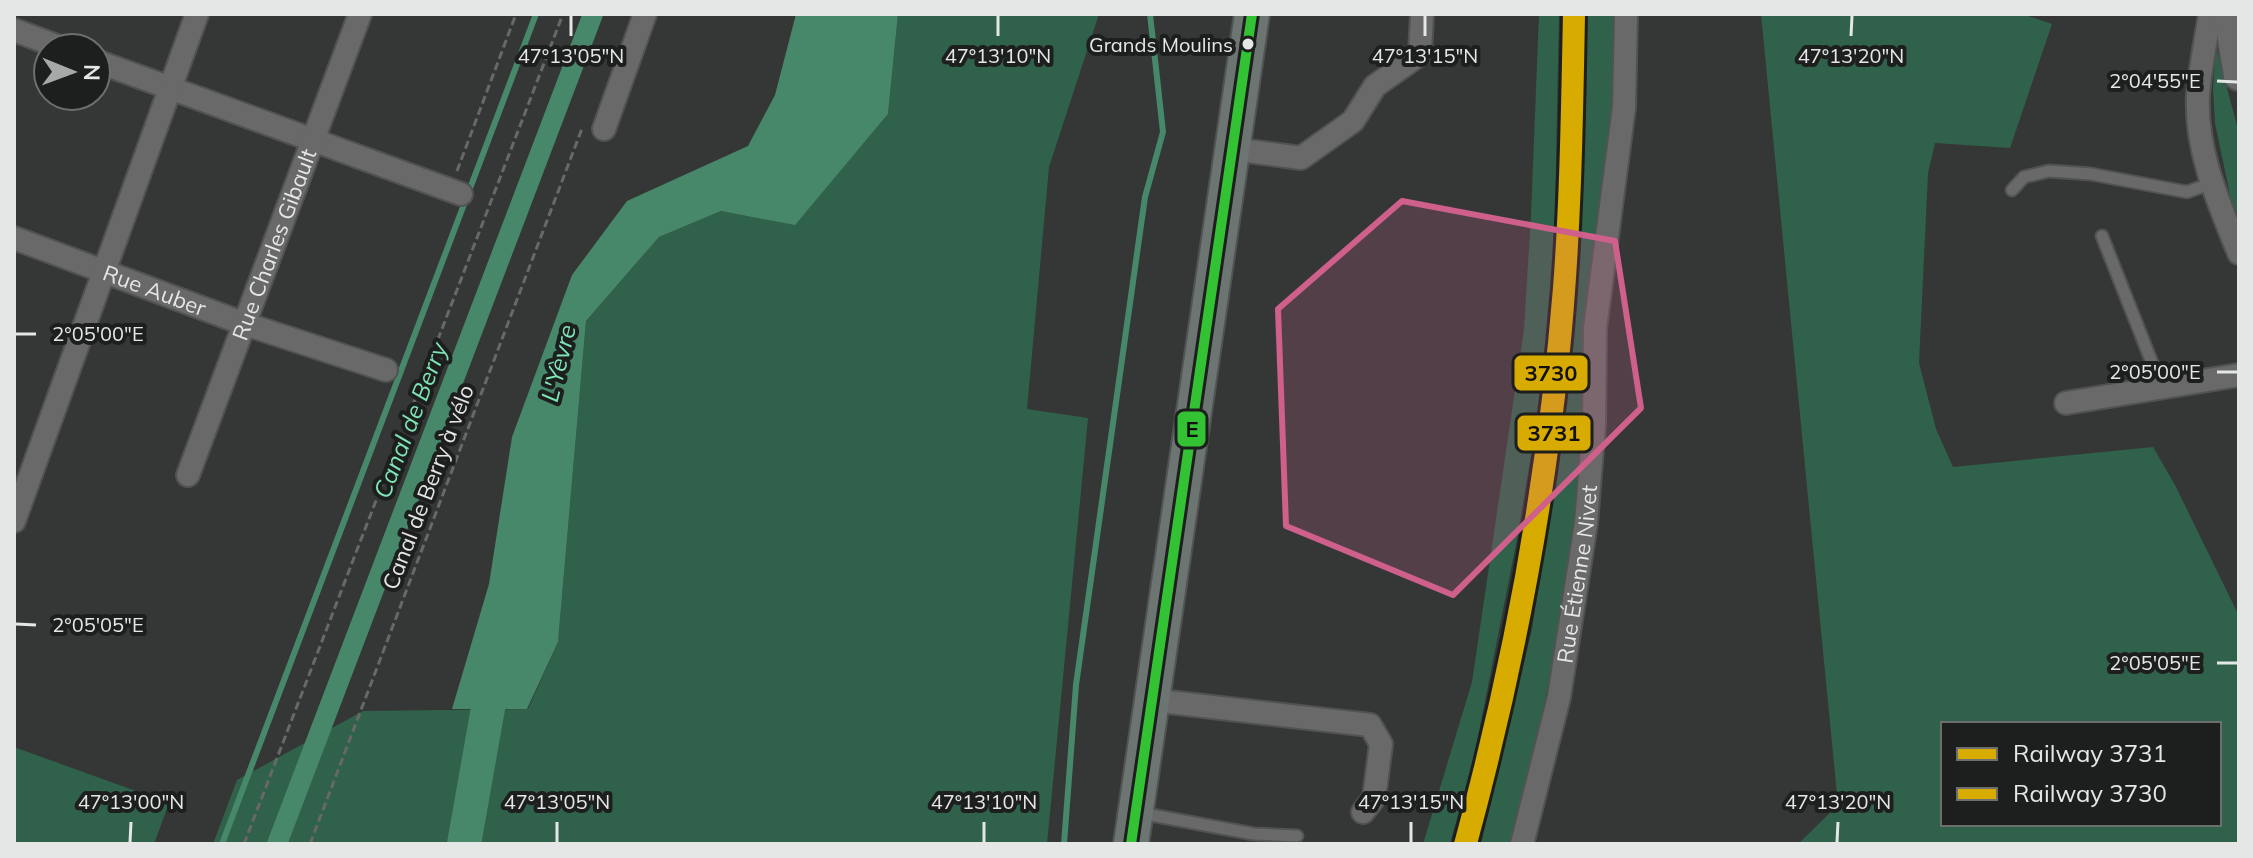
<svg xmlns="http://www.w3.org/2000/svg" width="2253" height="858" font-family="Mulish,sans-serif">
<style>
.green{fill:#30614b;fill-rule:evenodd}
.water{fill:#47886a}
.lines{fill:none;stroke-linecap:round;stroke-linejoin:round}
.stream{stroke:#47886a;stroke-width:6}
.canal{stroke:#47886a;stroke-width:20}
.river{stroke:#47886a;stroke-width:34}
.lane-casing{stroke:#515352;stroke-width:15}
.street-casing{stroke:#515352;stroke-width:26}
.secondary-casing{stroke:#515352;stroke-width:34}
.primary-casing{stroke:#515352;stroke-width:38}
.path{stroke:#676867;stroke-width:3;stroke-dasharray:8 4;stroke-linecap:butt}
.lane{stroke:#686968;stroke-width:11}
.street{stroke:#686968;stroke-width:22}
.secondary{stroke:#686968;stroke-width:30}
.primary{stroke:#6c7571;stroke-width:34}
.bus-1-casing{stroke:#1d1f1e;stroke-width:16}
.bus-1{stroke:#33c233;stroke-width:10}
.rail-1-casing{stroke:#1d1f1e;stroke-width:18}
.rail-2-casing{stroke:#1d1f1e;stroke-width:18}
.rail-1{stroke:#d8ab00;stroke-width:12}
.rail-2{stroke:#d8ab00;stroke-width:12}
.marked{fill:#ce608b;fill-opacity:0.2;stroke:#ce608b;stroke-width:6;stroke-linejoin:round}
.ticks{fill:none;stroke:#e4e7e5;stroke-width:3}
.bus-dot{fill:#e4e7e5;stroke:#1d1f1e;stroke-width:3}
.labels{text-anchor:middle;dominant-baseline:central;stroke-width:8;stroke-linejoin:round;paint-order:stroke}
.bus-label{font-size:20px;fill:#e4e7e5;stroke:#1d1f1e;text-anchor:end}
.street-label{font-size:22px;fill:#e4e7e5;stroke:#1d1f1e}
.water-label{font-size:24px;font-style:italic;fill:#7ee4b5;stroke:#1d1f1e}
.ticks-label{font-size:20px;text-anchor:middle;fill:#e4e7e5;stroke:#1d1f1e;stroke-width:8;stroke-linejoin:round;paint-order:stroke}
.line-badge{stroke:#1d1f1e;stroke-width:3}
.pale-badge-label{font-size:22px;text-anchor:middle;font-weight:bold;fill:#111}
</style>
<rect width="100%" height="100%" fill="#353736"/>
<g class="green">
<polygon points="898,14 1099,14 1049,167 1027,409 1088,418 1047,844 213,844 237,780 363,711 528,709 558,642 586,321 659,237 721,211 795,224 888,114"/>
<polygon points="1539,14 1559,14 1554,261 1541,395 1517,539 1474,757 1450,844 1423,844 1472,682 1524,329 1531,215"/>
<polygon points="1585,14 1614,14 1611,149 1571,569 1534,755 1509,844 1481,844 1532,629 1563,433 1577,297"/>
<path d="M1761,14H2022L2052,24L2010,148L1935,143L1928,173L1919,363L1936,429L1953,467L2153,447L2175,485L2239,616V844H1798L1838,805ZM2219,724V824H1943V724Z"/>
<polygon points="2216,47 2239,133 2239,224 2234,214 2215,123 2213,89"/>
<polygon points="14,747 169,803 154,844 14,844"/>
</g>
<polygon class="water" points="796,14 898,14 888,114 795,225 721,211 659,237 586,321 558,642 527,709 452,709 489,584 512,437 572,275 627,201 748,146 775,95"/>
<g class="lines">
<g class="stream">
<polyline points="222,844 536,14"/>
<polyline points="1064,844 1076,685 1145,197 1163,132 1150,14"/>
</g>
<polyline class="canal" points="277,844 593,14"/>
<polyline class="river" points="464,844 496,663"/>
<defs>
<g id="lane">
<polyline points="2012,190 2024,177 2049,171 2091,174 2187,192 2212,183"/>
<polyline points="2102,236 2162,388"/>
<polyline points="1140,813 1254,834 1297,836"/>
</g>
<g id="street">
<path d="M2212,14L2209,20C2205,45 2200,70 2198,95C2195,150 2219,204 2239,253"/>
<polyline points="14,30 62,48"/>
<polyline points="96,61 461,194"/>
<polyline points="604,129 645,14"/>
<polyline points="1232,149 1301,158 1353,121 1375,86 1420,54 1422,14"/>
<path id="s1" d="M14,238L245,324L386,370"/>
<polyline points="2066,403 2239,375"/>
<path id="s2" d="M188,475L360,14"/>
<polyline points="14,521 197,14"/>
<polyline points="1151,700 1370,725 1381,744 1374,798 1363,812"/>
<path id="s3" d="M1522,844L1559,697L1586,523L1594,425L1595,328L1624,107L1626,14"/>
</g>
<polyline id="secondary" points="2229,14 2239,75"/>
<polyline id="primary" points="1131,844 1252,14"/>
</defs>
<use href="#lane" class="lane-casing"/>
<use href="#street" class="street-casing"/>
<use href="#secondary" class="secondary-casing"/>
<use href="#primary" class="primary-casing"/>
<g class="path">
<polyline points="457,171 516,14"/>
<polyline points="244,844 563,14"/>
<polyline points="310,844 583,126"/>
</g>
<use href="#lane" class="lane"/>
<use href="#street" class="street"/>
<use href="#secondary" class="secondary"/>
<use href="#primary" class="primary"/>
<defs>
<polyline id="bus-1" points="1131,844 1252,14"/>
</defs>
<use href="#bus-1" class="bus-1-casing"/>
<use href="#bus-1" class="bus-1"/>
<defs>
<path id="rail-1" d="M1471,844C1514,685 1546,524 1563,360C1575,245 1577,130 1579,14"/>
<path id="rail-2" d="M1460,844C1510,661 1544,476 1559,288C1566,197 1567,105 1569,14"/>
</defs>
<use href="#rail-1" class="rail-1-casing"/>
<use href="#rail-2" class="rail-2-casing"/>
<use href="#rail-1" class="rail-1"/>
<use href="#rail-2" class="rail-2"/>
</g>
<path class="marked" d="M1402,201L1615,241L1641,408L1453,595L1286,526L1278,309Z"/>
<path class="ticks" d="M571,36V16M998,36V16M1425,36V16M1851,36L1852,16M2217,81L2237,82M16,334H36M2217,372H2237M16,624L36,625M2217,663H2237M130,842L131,822M557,842V822M984,842V822M1411,842V822M1837,842L1838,822"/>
<circle class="bus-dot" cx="1248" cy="44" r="7"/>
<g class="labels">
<g class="bus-label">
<text x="1233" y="44">Grands Moulins</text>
</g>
<g class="street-label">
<text stroke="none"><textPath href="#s2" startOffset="246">Rue Charles Gibault</textPath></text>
<text stroke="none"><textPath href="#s1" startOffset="150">Rue Auber</textPath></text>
<text transform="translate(428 487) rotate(-69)">Canal de Berry à vélo</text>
<text stroke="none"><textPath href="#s3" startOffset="276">Rue Étienne Nivet</textPath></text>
</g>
<g class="water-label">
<text transform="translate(558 363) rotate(-76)">L'Yèvre</text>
<text transform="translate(410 420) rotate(-69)">Canal de Berry</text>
</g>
</g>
<g class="ticks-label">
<text x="571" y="63">47°13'05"N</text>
<text x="998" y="63">47°13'10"N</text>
<text x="1425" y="63">47°13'15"N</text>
<text x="1851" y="63">47°13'20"N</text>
<text x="2155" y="88">2°04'55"E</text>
<text x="98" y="341">2°05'00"E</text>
<text x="2155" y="379">2°05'00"E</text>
<text x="98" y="632">2°05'05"E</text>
<text x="2155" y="670">2°05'05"E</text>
<text x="131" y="809">47°13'00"N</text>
<text x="557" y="809">47°13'05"N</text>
<text x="984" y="809">47°13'10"N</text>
<text x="1411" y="809">47°13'15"N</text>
<text x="1838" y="809">47°13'20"N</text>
</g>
<g class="line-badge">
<rect x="1513" y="354" width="76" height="38" rx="8" fill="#d8ab00"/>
<rect x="1176" y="410" width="31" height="38" rx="8" fill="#33c233"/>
<rect x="1516" y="414" width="76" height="38" rx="8" fill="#d8ab00"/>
</g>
<g class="pale-badge-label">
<text x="1551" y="381">3730</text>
<text x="1192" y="437">E</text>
<text x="1554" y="441">3731</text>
</g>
<rect width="2253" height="858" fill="none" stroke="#e4e7e5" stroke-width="32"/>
<rect x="1941" y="722" width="280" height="104" fill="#1d1f1e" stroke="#6d6f6e" stroke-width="2"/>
<rect x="1957" y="748" width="40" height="12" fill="#d8ab00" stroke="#6d6f6e" stroke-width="2"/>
<text x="2013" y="762" font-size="24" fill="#e4e7e5">Railway 3731</text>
<rect x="1957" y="788" width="40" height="12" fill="#d8ab00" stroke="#6d6f6e" stroke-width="2"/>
<text x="2013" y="802" font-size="24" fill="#e4e7e5">Railway 3730</text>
<g transform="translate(72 72) rotate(91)"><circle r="38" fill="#1d1f1e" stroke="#6d6f6e" stroke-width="2"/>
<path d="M0-6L14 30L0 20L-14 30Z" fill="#a7a9a8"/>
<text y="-12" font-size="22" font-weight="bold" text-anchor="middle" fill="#e4e7e5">N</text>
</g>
</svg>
